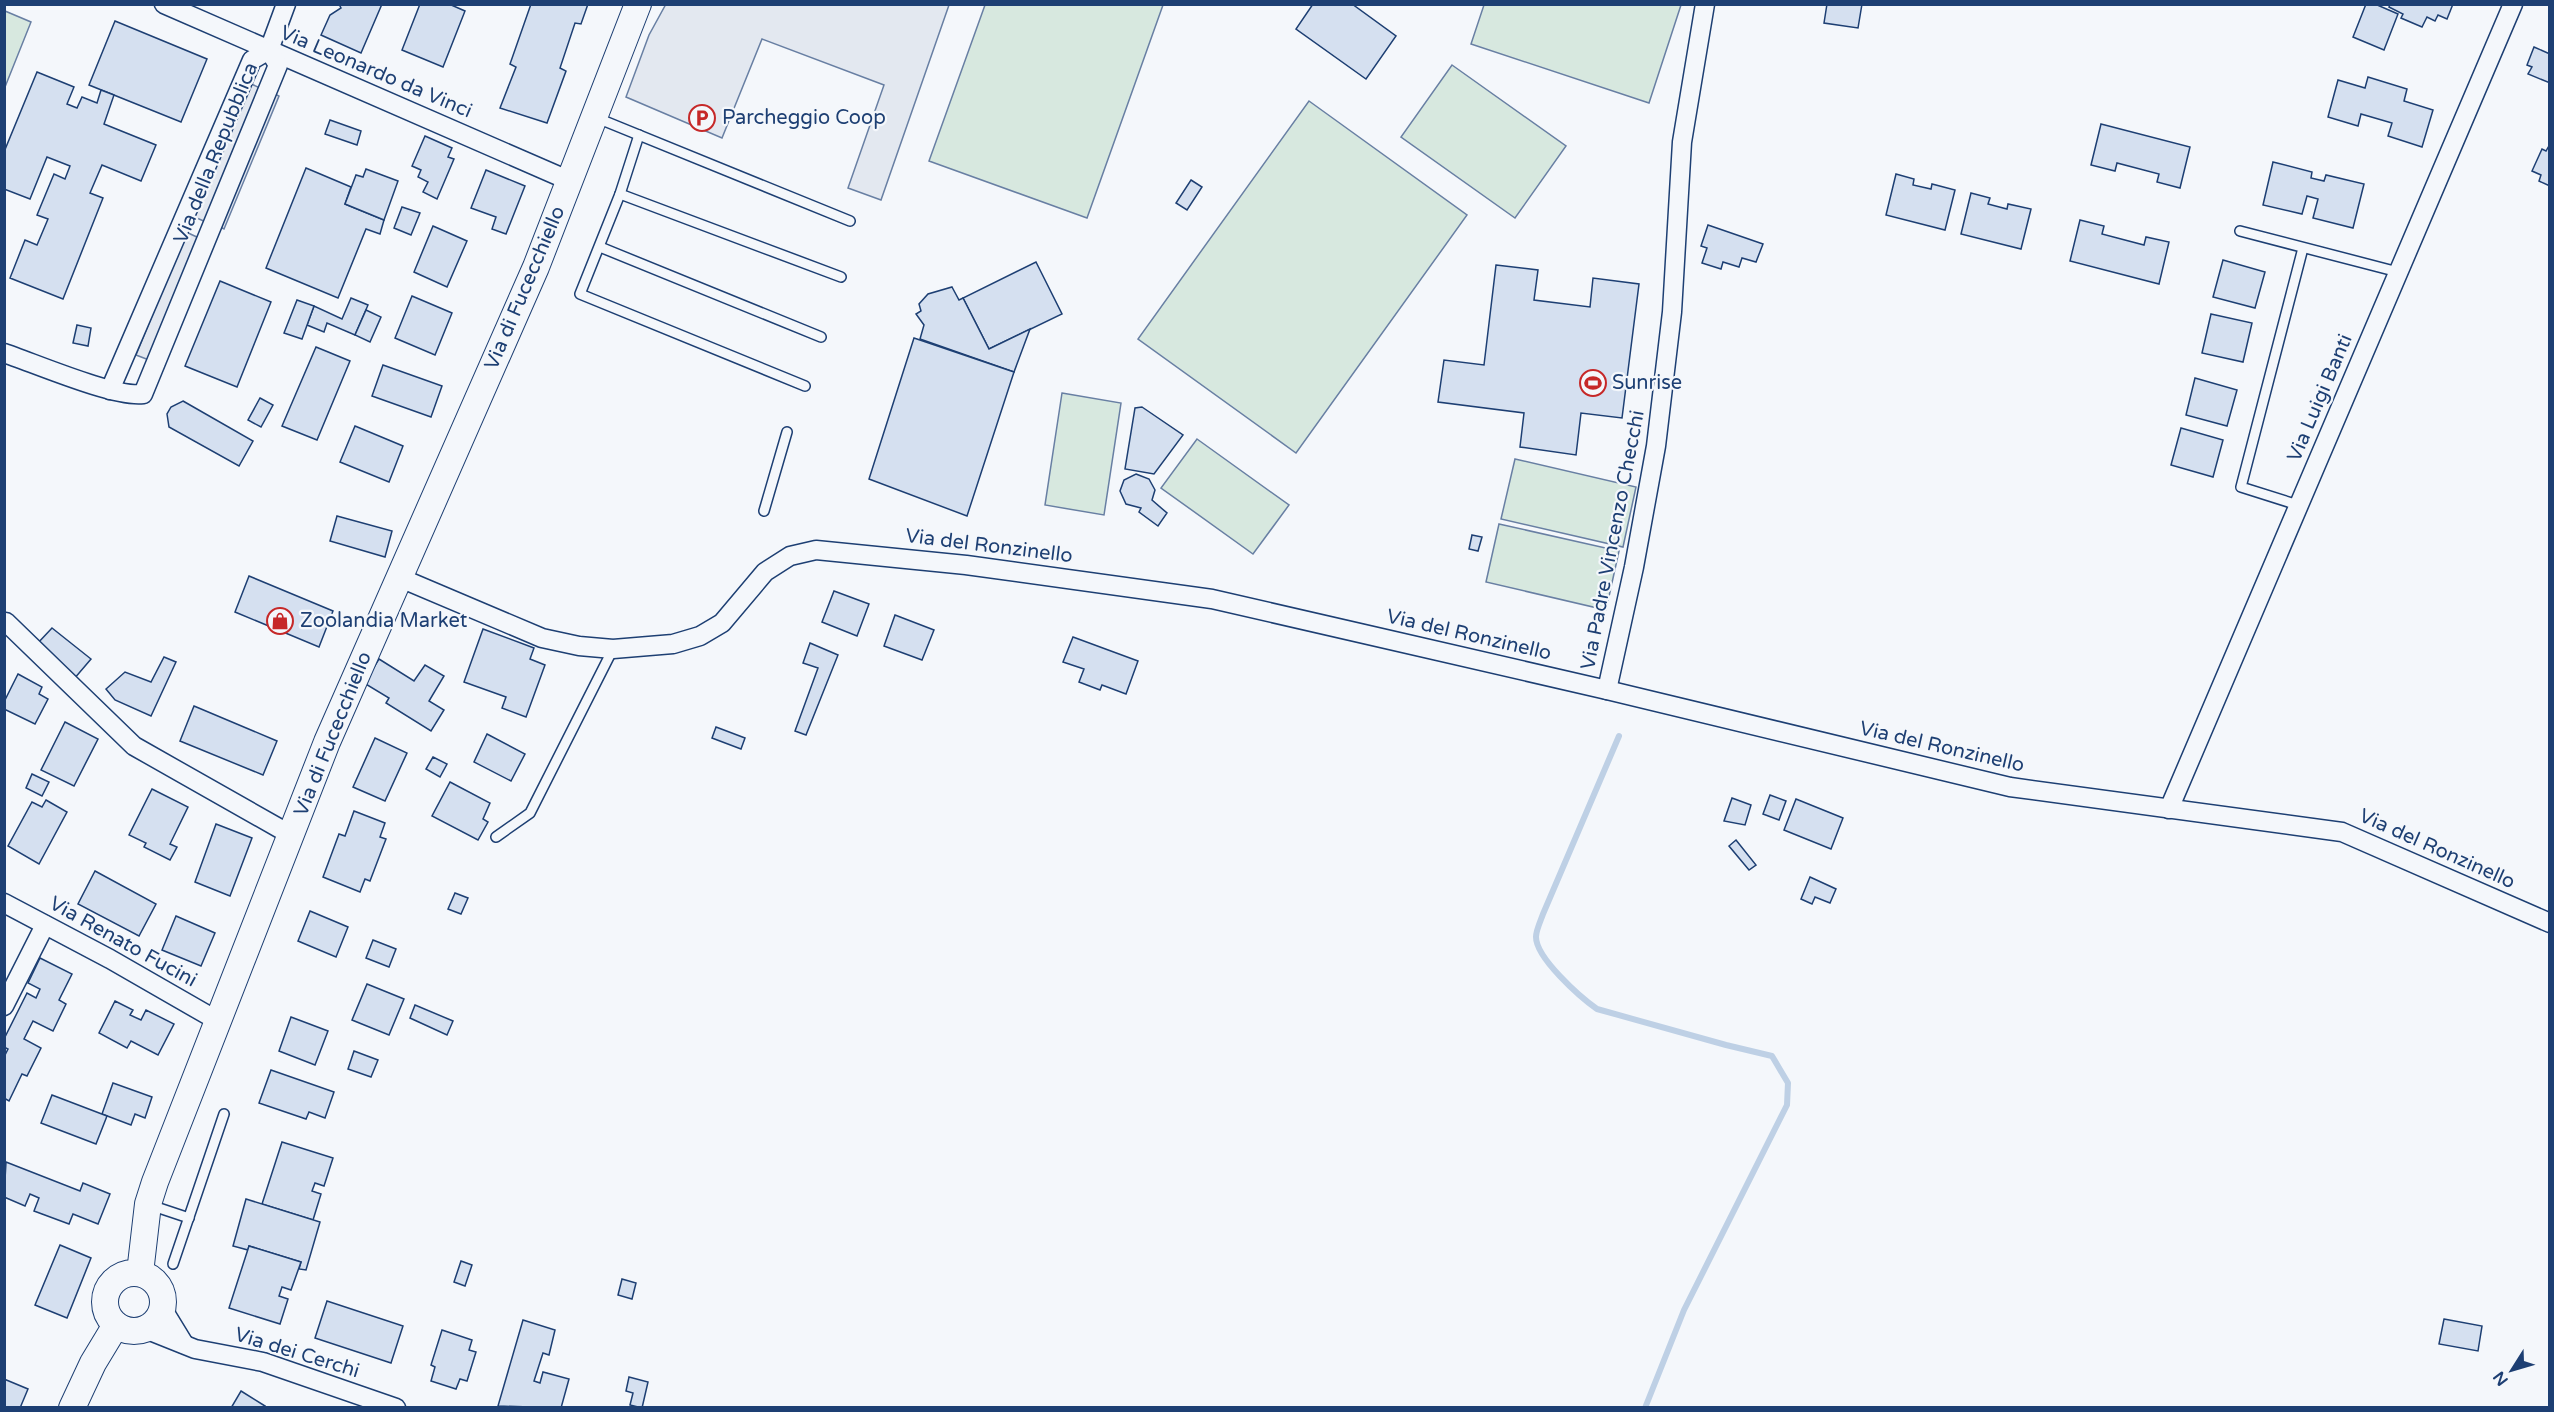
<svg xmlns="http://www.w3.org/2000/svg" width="2554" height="1412" font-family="'Varela Round',sans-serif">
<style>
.green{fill:#d7e8df;stroke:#687fa3;stroke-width:1.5}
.parking{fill:#e3e8f0;stroke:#687fa3;stroke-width:1.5}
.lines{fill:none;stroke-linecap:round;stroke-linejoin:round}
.stream{stroke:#bed0e5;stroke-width:6}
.building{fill:#d5e0f0;stroke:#1d3f73;stroke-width:1.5}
.lane-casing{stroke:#1d3f73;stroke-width:12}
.street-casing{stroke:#1d3f73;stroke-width:21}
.secondary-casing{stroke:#1d3f73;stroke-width:28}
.lane{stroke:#f4f7fb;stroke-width:9}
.street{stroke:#f4f7fb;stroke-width:18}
.secondary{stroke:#f4f7fb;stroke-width:26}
.labels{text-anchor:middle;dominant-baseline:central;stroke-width:4.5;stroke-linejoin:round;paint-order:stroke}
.street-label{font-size:20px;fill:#1d3f73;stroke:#f4f7fb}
.poi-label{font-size:20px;fill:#1d3f73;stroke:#f4f7fb;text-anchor:start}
</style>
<rect width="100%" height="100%" fill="#f4f7fb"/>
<g class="green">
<polygon points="985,5 1163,5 1087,218 929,161"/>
<polygon points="1484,5 1484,4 1681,5 1649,103 1471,44"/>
<polygon points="5,11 31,22 5,87"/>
<polygon points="1452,65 1566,146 1515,218 1401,137"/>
<polygon points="1309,101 1467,215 1296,453 1138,339"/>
<polygon points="1062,393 1121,403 1104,515 1045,505"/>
<polygon points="1197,439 1289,505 1253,554 1161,488"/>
<polygon points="1515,459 1636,487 1623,547 1501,519"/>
<polygon points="1499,524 1619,551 1606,610 1486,582"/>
</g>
<g class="parking">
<polygon points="666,4 949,5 881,200 848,188 884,85 762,39 722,138 626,97 649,35"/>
<polygon points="247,82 260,88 206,222 192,216"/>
<polygon points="273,93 279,96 224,229 218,226"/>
<polygon points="186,232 199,238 149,360 136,355"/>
</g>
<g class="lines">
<path class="stream" d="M1619,736L1543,914C1541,920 1536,930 1536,937C1536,958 1580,997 1597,1009L1726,1045L1772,1056L1788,1083L1787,1105L1684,1310L1645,1408"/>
</g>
<g class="building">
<polygon points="339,4 382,4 361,53 321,35 330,15 341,8"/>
<polygon points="420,4 449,4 465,11 443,67 402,50"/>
<polygon points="531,4 588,4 581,24 575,23 560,68 566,71 547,123 500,108 516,67 510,64"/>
<polygon points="1313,4 1352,4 1396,36 1366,79 1296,29"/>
<polygon points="1827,4 1862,4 1858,28 1824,23"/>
<polygon points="2366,4 2375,4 2398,14 2384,50 2353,37"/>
<polygon points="2390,4 2453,4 2447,19 2438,15 2435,21 2427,17 2422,27 2401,18 2403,14 2389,7"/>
<polygon points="115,21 207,59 181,122 89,85"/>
<polygon points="2534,47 2550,54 2550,83 2528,74 2532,67 2527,65"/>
<polygon points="37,72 74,87 67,104 77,108 82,97 97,103 101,90 114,95 104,124 156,145 141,181 102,165 90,193 103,198 63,299 10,278 25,240 37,245 48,219 37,215 54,174 65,179 70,166 47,157 30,199 4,189 4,152"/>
<polygon points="2368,77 2407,89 2404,101 2433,110 2422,147 2388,136 2392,123 2361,114 2358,126 2328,117 2338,80 2365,88"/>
<polygon points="330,120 361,131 357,145 325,134"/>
<polygon points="2101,124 2190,147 2180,188 2157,182 2159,174 2117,163 2115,171 2091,165"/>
<polygon points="425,136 452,148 448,157 454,159 437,199 423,192 428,182 418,177 421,170 412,166"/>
<polygon points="2550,144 2550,186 2539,181 2541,175 2532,171 2542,149 2546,151"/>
<polygon points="2273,162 2312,172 2311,178 2324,181 2326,175 2364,184 2353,228 2313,218 2318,199 2307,196 2302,214 2263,205"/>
<polygon points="306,168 351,187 345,204 384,220 380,234 366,229 338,298 266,268"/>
<polygon points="366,169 398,181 384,220 345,204 356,175 363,177"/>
<polygon points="486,170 525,186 506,234 492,229 496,217 471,208"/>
<polygon points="1896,174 1914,179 1913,185 1931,189 1932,184 1955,190 1945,230 1886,215"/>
<polygon points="1191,180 1202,187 1187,210 1176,203"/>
<polygon points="1971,193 1990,198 1988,204 2007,209 2008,204 2031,209 2021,249 1961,234"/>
<polygon points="402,207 420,213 411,235 394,228"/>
<polygon points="2080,220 2104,226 2102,234 2144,245 2146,237 2169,242 2159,284 2070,261"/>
<polygon points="1708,225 1763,244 1756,262 1742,258 1739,267 1723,262 1721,269 1702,263 1707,248 1701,246"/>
<polygon points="433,226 467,241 447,287 414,272"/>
<polygon points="2223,260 2265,272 2255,308 2213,297"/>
<polygon points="1036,262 1062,314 989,349 963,298"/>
<polygon points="1496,265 1538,270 1534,300 1590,307 1593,278 1639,284 1622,418 1581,413 1576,455 1520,447 1524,413 1438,402 1444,360 1484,365"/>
<polygon points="220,281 271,302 237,387 185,366"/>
<polygon points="952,287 959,300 963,298 989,349 1030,329 1014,372 920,339 924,325 916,314 921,311 919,304 928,294"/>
<polygon points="412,296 452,313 435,355 395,338"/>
<polygon points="351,298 368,305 355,335 327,323 324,332 307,325 314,306 342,319"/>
<polygon points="297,300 314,306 302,339 284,333"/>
<polygon points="366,310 381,317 370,342 355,335"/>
<polygon points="2211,314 2252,323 2243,362 2202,353"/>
<polygon points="77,325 91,328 88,346 73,343"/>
<polygon points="914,338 1014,372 967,516 869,479"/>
<polygon points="316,347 350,361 317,440 282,426"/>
<polygon points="383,365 442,386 431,417 372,396"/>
<polygon points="2195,378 2237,390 2227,426 2186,415"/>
<polygon points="260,398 273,405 261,427 248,420"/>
<polygon points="183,401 253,441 239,466 169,427 167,414 171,407"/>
<polygon points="1142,407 1183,435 1154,474 1125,469 1135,408"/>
<polygon points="355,426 403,446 389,482 340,462"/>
<polygon points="2181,428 2223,440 2213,477 2171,465"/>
<polygon points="1136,474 1149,479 1155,490 1152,500 1167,513 1158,526 1139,512 1141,508 1126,504 1120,491 1124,480"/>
<polygon points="337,516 392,531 385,557 330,541"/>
<polygon points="1472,535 1482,537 1478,551 1469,549"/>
<polygon points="249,576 333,611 319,647 235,612"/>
<polygon points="834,591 869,604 857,636 822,622"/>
<polygon points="895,615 934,630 922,660 884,646"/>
<polygon points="52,628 91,659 74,679 37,644"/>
<polygon points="483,629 534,648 530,659 545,665 526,717 502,708 506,697 464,682"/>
<polygon points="1073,637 1138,661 1126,694 1102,685 1100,690 1079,682 1084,669 1063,662"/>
<polygon points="810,643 838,655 806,735 795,731 818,668 803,663"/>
<polygon points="164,657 176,662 151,716 115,700 106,689 125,672 151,682"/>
<polygon points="379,659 414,681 425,665 444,676 429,701 444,710 431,731 386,703 389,698 364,683"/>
<polygon points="18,674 42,687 39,694 48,699 35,724 4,709 4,702"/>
<polygon points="194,706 277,741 263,775 180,741"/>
<polygon points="65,722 98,739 74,786 41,770"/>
<polygon points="716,727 745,738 741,749 712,738"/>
<polygon points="487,734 525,754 511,781 474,762"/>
<polygon points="375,738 407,753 385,801 353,787"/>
<polygon points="433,757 447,764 440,777 426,769"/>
<polygon points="32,774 49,782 42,796 26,788"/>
<polygon points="450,782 490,803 483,819 488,822 478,840 432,816"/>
<polygon points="152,789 188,807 170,844 177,847 170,860 144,847 146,843 129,835"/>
<polygon points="1770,795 1786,801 1779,820 1763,814"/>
<polygon points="1732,798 1751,805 1745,825 1724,821"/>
<polygon points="1796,799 1843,818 1831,849 1784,830"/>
<polygon points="46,800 67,812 39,864 8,846 32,802 42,807"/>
<polygon points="354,811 385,823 380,837 386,839 370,881 365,879 360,892 323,877 339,834 345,836"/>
<polygon points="216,824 252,838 230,896 195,882"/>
<polygon points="1736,840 1756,865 1749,870 1729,846"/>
<polygon points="95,871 156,904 139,936 78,904"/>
<polygon points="1810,877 1836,889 1830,903 1815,897 1812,904 1801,899"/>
<polygon points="455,893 468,898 461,914 448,909"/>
<polygon points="310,911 348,927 336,957 298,941"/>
<polygon points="176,916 215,933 201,966 162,950"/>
<polygon points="373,940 396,949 389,967 366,958"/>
<polygon points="40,958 72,974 59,1000 66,1004 53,1031 33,1021 24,1039 41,1048 27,1076 22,1074 9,1101 4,1098 4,1057 8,1049 4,1047 4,1039 27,993 36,998 40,989 28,983"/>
<polygon points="367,984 404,999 389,1035 352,1020"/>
<polygon points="115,1001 133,1010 130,1015 141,1020 146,1010 174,1024 158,1055 131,1041 127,1048 99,1033"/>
<polygon points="415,1005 453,1021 447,1035 410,1018"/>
<polygon points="291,1017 328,1031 315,1065 279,1051"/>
<polygon points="354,1051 378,1060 371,1077 348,1069"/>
<polygon points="271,1070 334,1092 325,1118 309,1112 306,1119 259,1103"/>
<polygon points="113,1083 152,1097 145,1118 135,1114 131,1125 102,1114"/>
<polygon points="52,1095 107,1116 96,1144 41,1123"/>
<polygon points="282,1142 333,1158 324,1186 315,1183 312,1191 321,1194 313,1220 262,1204"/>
<polygon points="6,1162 80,1191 83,1183 110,1194 98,1224 73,1214 69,1224 34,1211 39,1198 30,1194 25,1206 4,1197"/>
<polygon points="246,1199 320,1222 306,1270 299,1269 301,1262 249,1246 248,1250 233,1246"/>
<polygon points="60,1245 91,1258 67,1318 35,1305"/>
<polygon points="249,1246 301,1262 291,1290 282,1287 279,1296 288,1299 280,1324 229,1308"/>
<polygon points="461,1261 472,1265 465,1286 454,1282"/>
<polygon points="622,1279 636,1283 632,1299 618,1295"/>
<polygon points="327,1301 403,1326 391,1363 315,1338"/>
<polygon points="2444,1319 2482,1326 2478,1351 2439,1344"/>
<polygon points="523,1320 555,1330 549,1355 543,1353 534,1381 540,1383 543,1372 569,1379 561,1408 498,1406"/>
<polygon points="442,1330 472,1340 469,1350 476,1352 467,1381 460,1379 456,1389 431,1381 435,1367 431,1365"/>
<polygon points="629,1377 648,1382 642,1408 630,1405 633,1393 626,1391"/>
<polygon points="4,1379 28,1389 20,1408 4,1408"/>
<polygon points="241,1391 265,1406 263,1408 231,1408"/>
</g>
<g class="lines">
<defs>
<g id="lane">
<polyline points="597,118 850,221"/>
<polyline points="639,135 620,194 580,294 805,386"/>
<polyline points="620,194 841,277"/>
<polyline points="2240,231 2398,272"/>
<polyline points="600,247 821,337"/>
<polyline points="2298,505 2241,487 2303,248"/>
<polyline points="764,511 787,432"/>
<polyline points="496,837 530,813 613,649"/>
<polyline points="150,1205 189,1218"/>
<polyline points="173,1264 224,1114"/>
</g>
<g id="street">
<polyline points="164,4 570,181"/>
<polyline points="269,50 286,4"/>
<path d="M4,353C34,363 115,398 143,394L278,65L269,50"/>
<polyline points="110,390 252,60 269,50"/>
<polyline points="398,577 542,638 579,646 613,649 673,644 700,636 722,623 765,572 790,556 816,550 966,565 1212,599 1607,690 2010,787 2342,832 2550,923"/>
<polyline points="6,622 134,746 291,835"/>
<polyline points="1607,690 1634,567 1656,446 1672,312 1682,142 1705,4"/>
<polyline points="2169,809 2513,4"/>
<polyline points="4,903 110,959 218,1021"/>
<polyline points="4,1006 45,925"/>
<polyline points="162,1308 184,1344"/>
<polyline points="145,1329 195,1349 263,1362 396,1408"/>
</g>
<g id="secondary">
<polyline points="140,1273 148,1204 155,1182 327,742 536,267 638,4"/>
<circle cx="134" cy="1302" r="29"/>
<polyline points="72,1408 93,1363 116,1325"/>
</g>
</defs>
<use href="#lane" class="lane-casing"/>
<use href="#street" class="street-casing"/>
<use href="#secondary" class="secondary-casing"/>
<use href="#lane" class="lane"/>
<use href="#street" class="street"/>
<use href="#secondary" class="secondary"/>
</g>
<defs>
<symbol id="parking-ring" viewBox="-11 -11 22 22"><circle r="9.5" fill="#f4f7fb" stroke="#c62828" stroke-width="1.5"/><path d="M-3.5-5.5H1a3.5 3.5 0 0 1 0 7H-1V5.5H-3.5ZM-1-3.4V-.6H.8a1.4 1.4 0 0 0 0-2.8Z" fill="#c62828"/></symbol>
<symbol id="stadium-ring" viewBox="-11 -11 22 22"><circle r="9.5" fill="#f4f7fb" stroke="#c62828" stroke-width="1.5"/><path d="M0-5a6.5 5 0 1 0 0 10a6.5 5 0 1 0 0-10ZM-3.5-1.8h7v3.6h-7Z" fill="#c62828"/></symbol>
<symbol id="shop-ring" viewBox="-11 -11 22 22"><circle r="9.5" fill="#f4f7fb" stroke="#c62828" stroke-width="1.5"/><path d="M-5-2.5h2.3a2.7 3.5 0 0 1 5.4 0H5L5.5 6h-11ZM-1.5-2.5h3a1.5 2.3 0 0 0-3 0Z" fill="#c62828"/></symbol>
</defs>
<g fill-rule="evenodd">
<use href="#parking-ring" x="687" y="103" width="30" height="30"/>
<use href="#stadium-ring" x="1578" y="368" width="30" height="30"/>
<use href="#shop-ring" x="265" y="606" width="30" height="30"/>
</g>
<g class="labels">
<g class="street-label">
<text transform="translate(376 72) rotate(23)">Via Leonardo da Vinci</text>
<text transform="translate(216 153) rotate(-68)">Via della Repubblica</text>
<text transform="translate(525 288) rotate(-67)">Via di Fucecchiello</text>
<text transform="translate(2320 398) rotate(-67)">Via Luigi Banti</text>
<text transform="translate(1613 540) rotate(-79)">Via Padre Vincenzo Checchi</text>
<text transform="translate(989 546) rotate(7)">Via del Ronzinello</text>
<text transform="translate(1469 635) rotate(13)">Via del Ronzinello</text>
<text transform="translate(333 734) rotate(-68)">Via di Fucecchiello</text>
<text transform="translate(1942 747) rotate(13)">Via del Ronzinello</text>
<text transform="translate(2437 849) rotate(24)">Via del Ronzinello</text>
<text transform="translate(123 942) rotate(29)">Via Renato Fucini</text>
<text transform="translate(297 1353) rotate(17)">Via dei Cerchi</text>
</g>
<g class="poi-label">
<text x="722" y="118">Parcheggio Coop</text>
<text x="1612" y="383">Sunrise</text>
<text x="300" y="621">Zoolandia Market</text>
</g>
</g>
<rect width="2554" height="1412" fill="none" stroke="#1d3f73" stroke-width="12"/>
<g transform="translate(2512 1370) rotate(233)" stroke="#f4f7fb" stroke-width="4.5" paint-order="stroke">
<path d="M0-4.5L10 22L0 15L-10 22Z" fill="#1d3f73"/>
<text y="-9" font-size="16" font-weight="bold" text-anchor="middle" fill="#1d3f73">N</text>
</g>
</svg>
